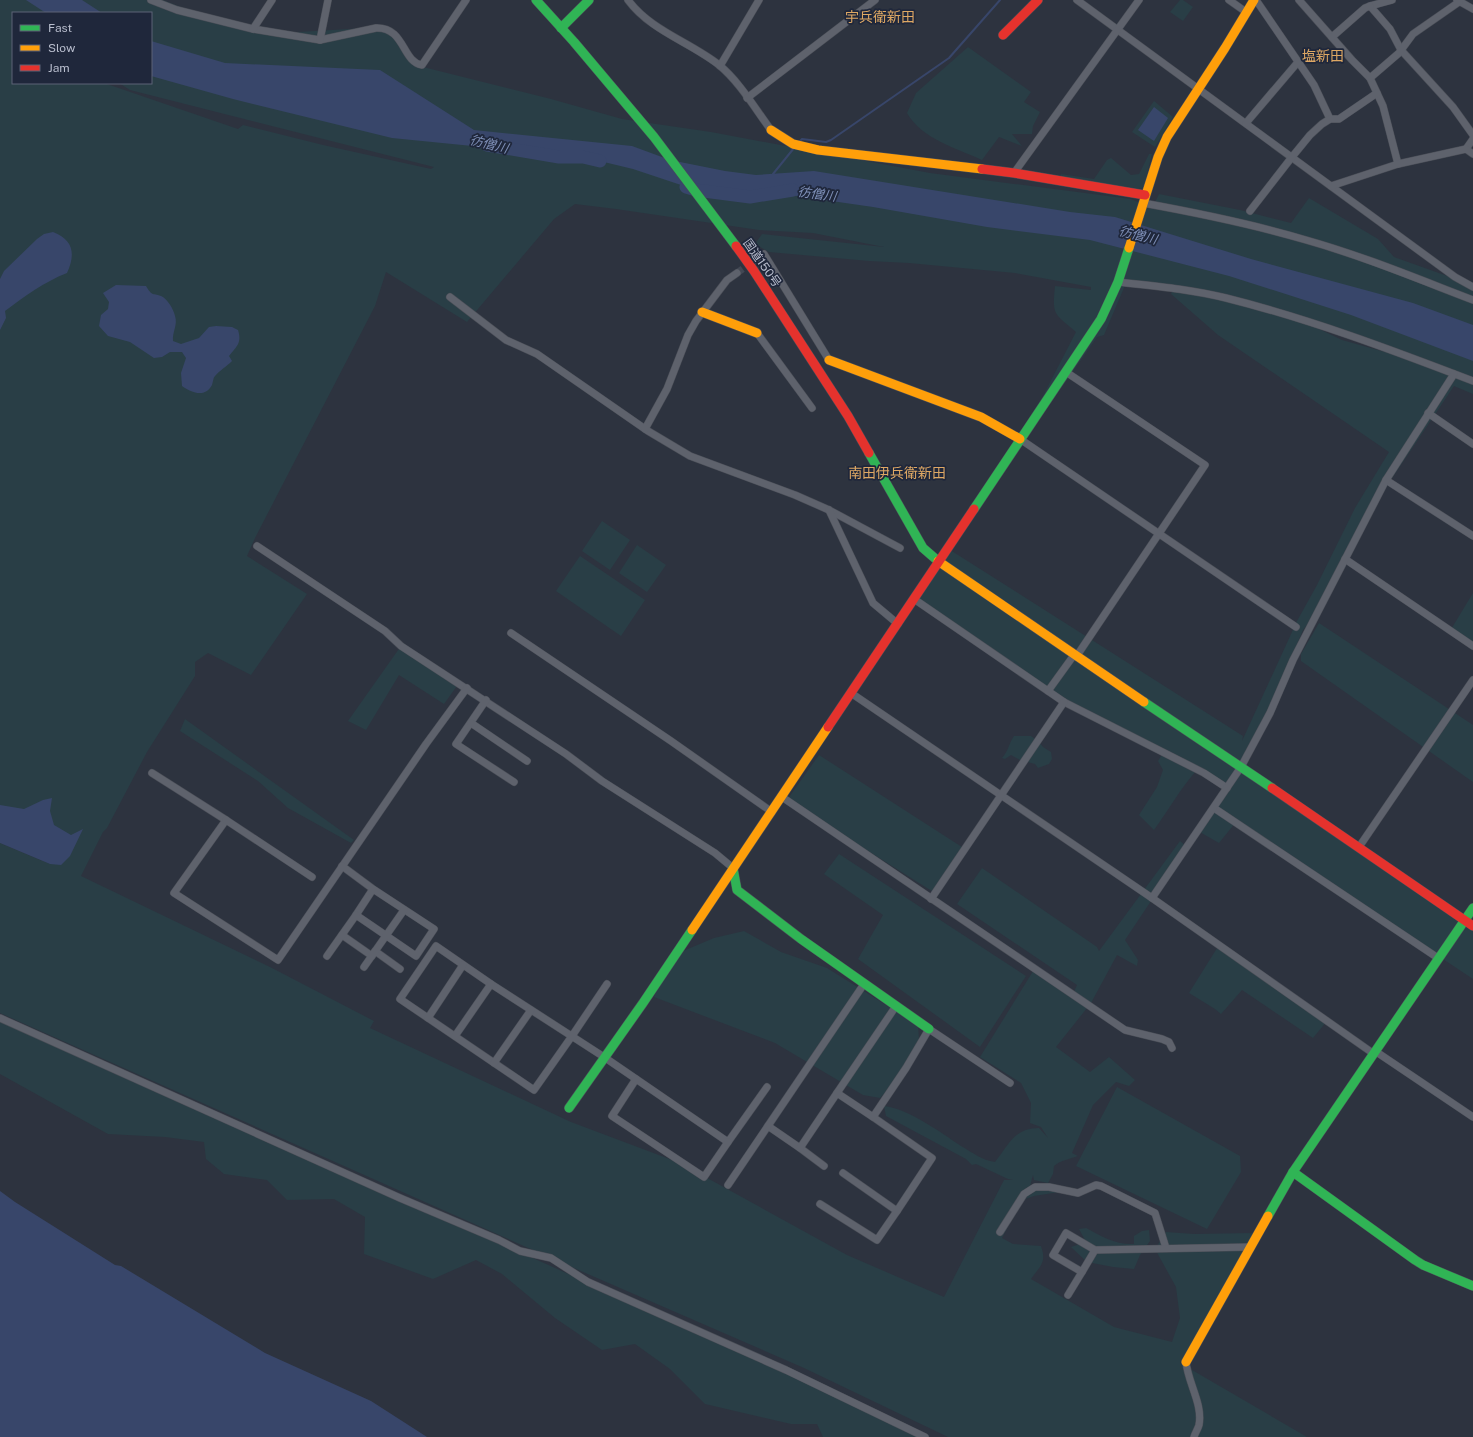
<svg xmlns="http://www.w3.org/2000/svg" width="1473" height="1437" font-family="'Public Sans','Noto Sans JP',sans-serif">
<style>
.green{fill:#293e46;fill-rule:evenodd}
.water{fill:#38466a}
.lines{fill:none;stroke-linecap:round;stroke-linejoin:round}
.stream{stroke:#38466a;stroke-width:2}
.river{stroke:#38466a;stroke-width:13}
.street-tunnel{stroke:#424854;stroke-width:7;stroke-dasharray:7 3.5;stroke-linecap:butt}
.street-casing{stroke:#4a4e57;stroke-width:8}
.fast-casing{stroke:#4a4e57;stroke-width:10}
.slow-casing{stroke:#4a4e57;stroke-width:10}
.jam-casing{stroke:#4a4e57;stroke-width:10}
.street{stroke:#5e626c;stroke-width:7}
.fast{stroke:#30b455;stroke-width:9}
.slow{stroke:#ff9f0a;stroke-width:9}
.jam{stroke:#e5322d;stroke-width:9}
.labels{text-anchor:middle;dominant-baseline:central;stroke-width:3.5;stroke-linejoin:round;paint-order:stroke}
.street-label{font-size:12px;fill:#b9bece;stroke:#1f273b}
.water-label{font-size:13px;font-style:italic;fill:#7e8fb7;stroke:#1f273b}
.quarter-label{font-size:14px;fill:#dea864;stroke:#1f273b}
</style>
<rect width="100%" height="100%" fill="#2d333f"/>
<g class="green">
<path d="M0,0H163L207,17L281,33L383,27L423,67L551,99L622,119L711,132L930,173L1131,199L1152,208L1159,194L1240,210L1291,223L1309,198L1378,239L1394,257L1450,277L1473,288V394L1454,386L1368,514L1317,613L1303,630L1265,722L1241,767L1473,931V979L1236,822L1219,843L1198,831L1227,788L1196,771C1180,789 1168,811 1154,830L1139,815L1157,787L1163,770L1158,761L1163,753L1066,699L914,599L947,548L1243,736L1242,741L1297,621L1317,585L1355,508L1389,452L1218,335L1171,294L1173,289L1126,283L1104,335L1097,337L1027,437L1020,432L1044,394L1076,332C1054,313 1052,316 1055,286L1091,290V287L1015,273L909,263L869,261L769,252L755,244L762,234L884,247L813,233L759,230L616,209L575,204L554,219L467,322L386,272L375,306L255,538L247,556L307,594L251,675L208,653L195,662V676L147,752L107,828L103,832L81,876L272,968L374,1021L370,1028L571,1122L680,1163L847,1255L944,1297L1004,1180H1013L1008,1179L976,1164L972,1165L966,1159L886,1116L884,1106C909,1109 940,1132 961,1146C973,1153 982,1160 995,1162C1009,1145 1014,1128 1039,1128L1048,1138L1041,1127L1030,1123L1031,1103L1021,1083L980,1057L1035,968L1073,994L1077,985L957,904L982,868L1097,947L1099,951L1180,841L1187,847L1125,940L1138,960L1137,966L1117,955L1091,1003L1056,1047L1090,1072L1109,1057L1135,1080L1129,1086L1116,1082L1093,1105L1072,1153L1078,1156C1070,1159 1061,1160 1054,1166L1053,1174L1048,1183L1034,1180L1033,1175L1030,1186L1066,1191L1034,1196L1022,1200L1002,1238L1013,1244L1041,1246C1047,1263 1040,1266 1031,1279L1114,1327L1172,1342L1180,1318L1176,1287L1155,1249L1166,1232L1194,1234L1254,1233L1180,1363L1307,1437H948L804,1368L551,1258L0,1013V843L50,864L0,830ZM13,13H151V83H119L130,90L434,167L431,169L323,145L243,125L238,129L104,83H13ZM1315,327L1363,341L1385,352L1342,340Z"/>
<polygon points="1180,0 1183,0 1193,7 1183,21 1170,12"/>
<path d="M968,47L1031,92L1024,102L1040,112L1033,126L1032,134H1012L1022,146L999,137L982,160C956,148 922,139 907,113L916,93Z"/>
<polygon points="1154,101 1173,117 1155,147 1132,132"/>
<polygon points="1149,154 1152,154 1144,186 1141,189 1061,177 1061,174 1094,179 1107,160 1111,158 1131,175 1139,174"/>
<polygon points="602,521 630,540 610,570 582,551"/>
<polygon points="637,545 666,565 647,592 619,573"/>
<polygon points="580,556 645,600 621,636 556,591"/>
<polygon points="1473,593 1473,645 1450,631"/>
<polygon points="1319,623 1473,725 1473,782 1301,661 1301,654"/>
<polygon points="401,646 459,683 444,704 399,675 366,730 348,721"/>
<polygon points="185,719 354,840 351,843 288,808 258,781 180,731"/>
<path d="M1014,736H1031L1038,741L1043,747L1051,752L1052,759L1049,764L1038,768L1035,764L1020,760L1011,755L1005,759L1002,758C1008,752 1009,743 1014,736Z"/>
<polygon points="819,755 965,849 935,893 787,800"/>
<polygon points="839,854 1026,976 980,1047 858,959 883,915 824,874"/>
<polygon points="744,931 781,952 827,968 918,1025 919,1039 900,1077 880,1098 863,1095 775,1043 654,997 659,979 676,954 714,938"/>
<polygon points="1219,945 1327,1021 1313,1038 1242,990 1221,1014 1215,1009 1189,993"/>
<polygon points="0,1017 867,1409 925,1437 823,1437 817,1424 791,1424 705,1404 670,1369 635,1344 602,1350 555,1318 502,1274 476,1260 433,1279 364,1254 365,1217 334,1199 287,1200 267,1180 224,1174 206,1159 204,1142 165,1137 108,1134 0,1074"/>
<polygon points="1117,1087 1240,1156 1241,1172 1207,1229 1076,1166"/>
<path d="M1086,1228C1101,1236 1116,1245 1134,1244V1236L1142,1231L1149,1230L1150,1241L1140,1255L1134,1269L1113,1267L1087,1262L1071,1247L1086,1242L1079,1229Z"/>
</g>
<g class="water">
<polygon points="26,0 82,0 102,13 46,13"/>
<polygon points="151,41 225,63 380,70 474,130 632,146 670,160 725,171 756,175 814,171 1070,212 1115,217 1251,259 1413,303 1473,325 1473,361 1351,315 1229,276 1090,240 987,227 873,207 776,193 696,190 633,169 583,157 392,138 233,99 151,76"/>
<polygon points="1154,107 1168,118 1154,141 1138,130"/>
<path d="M53,232C73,240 76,253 67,273C44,282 25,296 5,311L6,318L0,330V279L4,271L37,239L44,234Z"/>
<path d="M116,285L146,286C152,296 152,293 161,296C167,298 174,310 175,316C178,325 172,332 173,341L181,344L199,338L209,327L216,326L232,327L238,330C242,343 237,346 229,356L232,361C227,366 219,371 215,376C213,378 213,382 212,385C205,398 192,393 182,386L181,373L186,358L182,352H170L162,357L154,358L130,342L108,336L99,326L101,315L108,309L109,302L103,293Z"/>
<polygon points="52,798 50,811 54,825 71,835 83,829 70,856 61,865 50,864 0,843 0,805 24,809 43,800"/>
<polygon points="0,1191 15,1202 115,1265 121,1266 265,1353 371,1401 427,1437 0,1437"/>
</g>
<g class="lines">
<g class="stream">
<polyline points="798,143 802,139 826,142 831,140 949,58 1000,0"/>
<polyline points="773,174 794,148"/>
<polyline points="756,196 761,190"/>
</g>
<g class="river">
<polyline points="487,145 559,157 583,157 600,161"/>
<polyline points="686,187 696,190 750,197 793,190"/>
</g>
<polyline class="street-tunnel" points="737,273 752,262"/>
<defs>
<g id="street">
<path d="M151,0L177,10L253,29L320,40L376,28C405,27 402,62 422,65L466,0"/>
<path d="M628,0C651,31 690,42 719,65C739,81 756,110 771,130"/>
<polyline points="1077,0 1455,277 1473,287"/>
<polyline points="1229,0 1246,12"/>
<polyline points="1256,0 1314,85 1330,119"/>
<polyline points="1299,0 1352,60 1370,78 1383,106 1398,164"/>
<polyline points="1392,0 1370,6 1390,29 1401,50 1453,107 1473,135"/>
<polyline points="1457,0 1473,9"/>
<polyline points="253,29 272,0"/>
<polyline points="1332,37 1365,8 1370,6"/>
<polyline points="320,40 328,0"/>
<polyline points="720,66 759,0"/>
<polyline points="1370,78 1399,53 1413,34 1459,2"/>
<polyline points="747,98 875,0"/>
<polyline points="1246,123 1298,62"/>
<polyline points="1466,149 1473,139"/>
<polyline points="1014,173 1139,0"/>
<polyline points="1331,186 1398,164 1466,149 1473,154"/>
<path d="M1143,203C1198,213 1253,224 1306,240C1363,256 1418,279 1473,300"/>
<polyline points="1250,211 1292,157 1310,135 1322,124 1330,119 1339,119 1377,93"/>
<polyline points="756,260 764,254 829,360"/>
<path d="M1118,282C1154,286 1190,289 1226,298C1310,319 1392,350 1473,381"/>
<polyline points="450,297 506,340 537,354 648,431 690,456 795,495 829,510 900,548"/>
<polyline points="757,333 812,408"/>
<polyline points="1066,372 1205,465 1076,657"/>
<polyline points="1428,413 1473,444"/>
<polyline points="645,429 667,389 688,335 696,321 727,280 737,273"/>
<polyline points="1020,439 1296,627"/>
<polyline points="1386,480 1473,536"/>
<polyline points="829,510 873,603 898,624"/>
<polyline points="257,546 385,631 401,646 566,754 602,781 715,853 733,868"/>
<polyline points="1345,559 1473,646"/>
<polyline points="914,599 1064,702 1204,773 1227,788"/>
<polyline points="511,633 671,741 772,812"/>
<polyline points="1048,691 1074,655"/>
<polyline points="851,693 1152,898 1374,1054"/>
<polyline points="486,700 456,744 514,782"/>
<polyline points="471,723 527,761"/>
<polyline points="152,773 226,820 174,893 278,960 426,744 467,688"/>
<polyline points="782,797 1125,1030 1162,1039 1169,1042 1172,1048"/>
<polyline points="1214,808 1438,958"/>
<polyline points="226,820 312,877"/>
<polyline points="1359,847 1473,680"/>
<polyline points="342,866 373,889 434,929 416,956 356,915 373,889"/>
<polyline points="1152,898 1241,767 1270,713 1293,660 1386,480 1454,374"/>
<polyline points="931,899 1064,702"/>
<polyline points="342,935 372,956"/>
<polyline points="375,951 400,969"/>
<polyline points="327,956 356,915"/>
<polyline points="364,967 404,910"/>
<polyline points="607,984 572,1036 534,1090 400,999 436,946 491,984 604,1057 728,1142 767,1087"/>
<polyline points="0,1018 400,1198 499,1240 520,1251 551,1258 588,1282 786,1370 925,1437"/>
<polyline points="428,1018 463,965"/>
<polyline points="455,1036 491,984"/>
<polyline points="1375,1051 1473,1117"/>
<polyline points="494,1063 531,1010"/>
<polyline points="636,1079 612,1116 704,1177 728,1142"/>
<polyline points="837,1093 896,1006"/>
<polyline points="873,1117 932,1158 897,1211"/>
<polyline points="768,1126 800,1148 824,1166"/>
<polyline points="800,1148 837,1093 873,1117 906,1068 929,1029 1010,1083"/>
<polyline points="728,1185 864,984"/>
<polyline points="820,1204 877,1240 897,1211 843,1173"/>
<polyline points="1000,1232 1024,1194 1035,1187 1049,1187 1078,1193 1096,1185 1101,1186 1155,1213 1166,1248"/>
<polyline points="1095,1250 1082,1272 1053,1255 1066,1233 1095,1250 1251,1247"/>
<polyline points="1068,1295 1082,1272"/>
<path d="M1186,1362C1188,1383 1203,1404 1199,1425C1198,1429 1195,1433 1194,1437"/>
</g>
<g id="fast">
<polyline points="536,0 574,42 654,137 736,246"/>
<polyline points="561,28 589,0"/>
<polyline points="869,453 923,548 938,561"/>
<polyline points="974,509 1101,319 1118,282 1129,248"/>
<polyline points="1144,702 1272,788"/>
<polyline points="733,868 737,890 801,939 929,1029"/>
<polyline points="569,1108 643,1003 692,930"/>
<polyline points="1293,1172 1415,1260 1423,1265 1473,1286"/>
<polyline points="1268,1216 1293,1172 1473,908"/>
</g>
<g id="slow">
<polyline points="771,130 793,144 818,150 982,169"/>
<polyline points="1129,248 1158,157 1167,137 1225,48 1254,0"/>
<polyline points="702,312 757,333"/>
<polyline points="829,360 981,417 1020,439"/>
<polyline points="938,561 1144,702"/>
<polyline points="692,930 828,727"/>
<polyline points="1186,1362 1268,1216"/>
</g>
<g id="jam">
<polyline points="1003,35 1038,0"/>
<polyline points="982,169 1014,173 1145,195"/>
<polyline points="736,246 754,271 848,416 869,453"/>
<polyline points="828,727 974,509"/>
<polyline points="1272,788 1473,926"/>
</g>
</defs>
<use href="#street" class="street-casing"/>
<use href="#fast" class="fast-casing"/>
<use href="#slow" class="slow-casing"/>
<use href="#jam" class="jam-casing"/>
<use href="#street" class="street"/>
<use href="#fast" class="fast"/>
<use href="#slow" class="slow"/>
<use href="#jam" class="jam"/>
</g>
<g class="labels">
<g class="street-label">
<text transform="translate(762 263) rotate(55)">国道150号</text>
</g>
<g class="water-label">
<text transform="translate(489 144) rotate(14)">彷僧川</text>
<text transform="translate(817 194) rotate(8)">彷僧川</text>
<text transform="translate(1138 235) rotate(14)">彷僧川</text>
</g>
<g class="quarter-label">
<text x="880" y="17">宇兵衛新田</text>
<text x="1323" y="56">塩新田</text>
<text x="897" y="473">南田伊兵衛新田</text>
</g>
</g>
<rect x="12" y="12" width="140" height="72" fill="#1f273b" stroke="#5d6376"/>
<rect x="20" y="25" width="20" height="6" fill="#30b455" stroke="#5d6376"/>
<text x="48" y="32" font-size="12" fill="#b9bece">Fast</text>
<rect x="20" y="45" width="20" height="6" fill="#ff9f0a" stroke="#5d6376"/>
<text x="48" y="52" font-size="12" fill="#b9bece">Slow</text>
<rect x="20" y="65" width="20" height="6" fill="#e5322d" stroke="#5d6376"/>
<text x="48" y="72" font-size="12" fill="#b9bece">Jam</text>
</svg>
